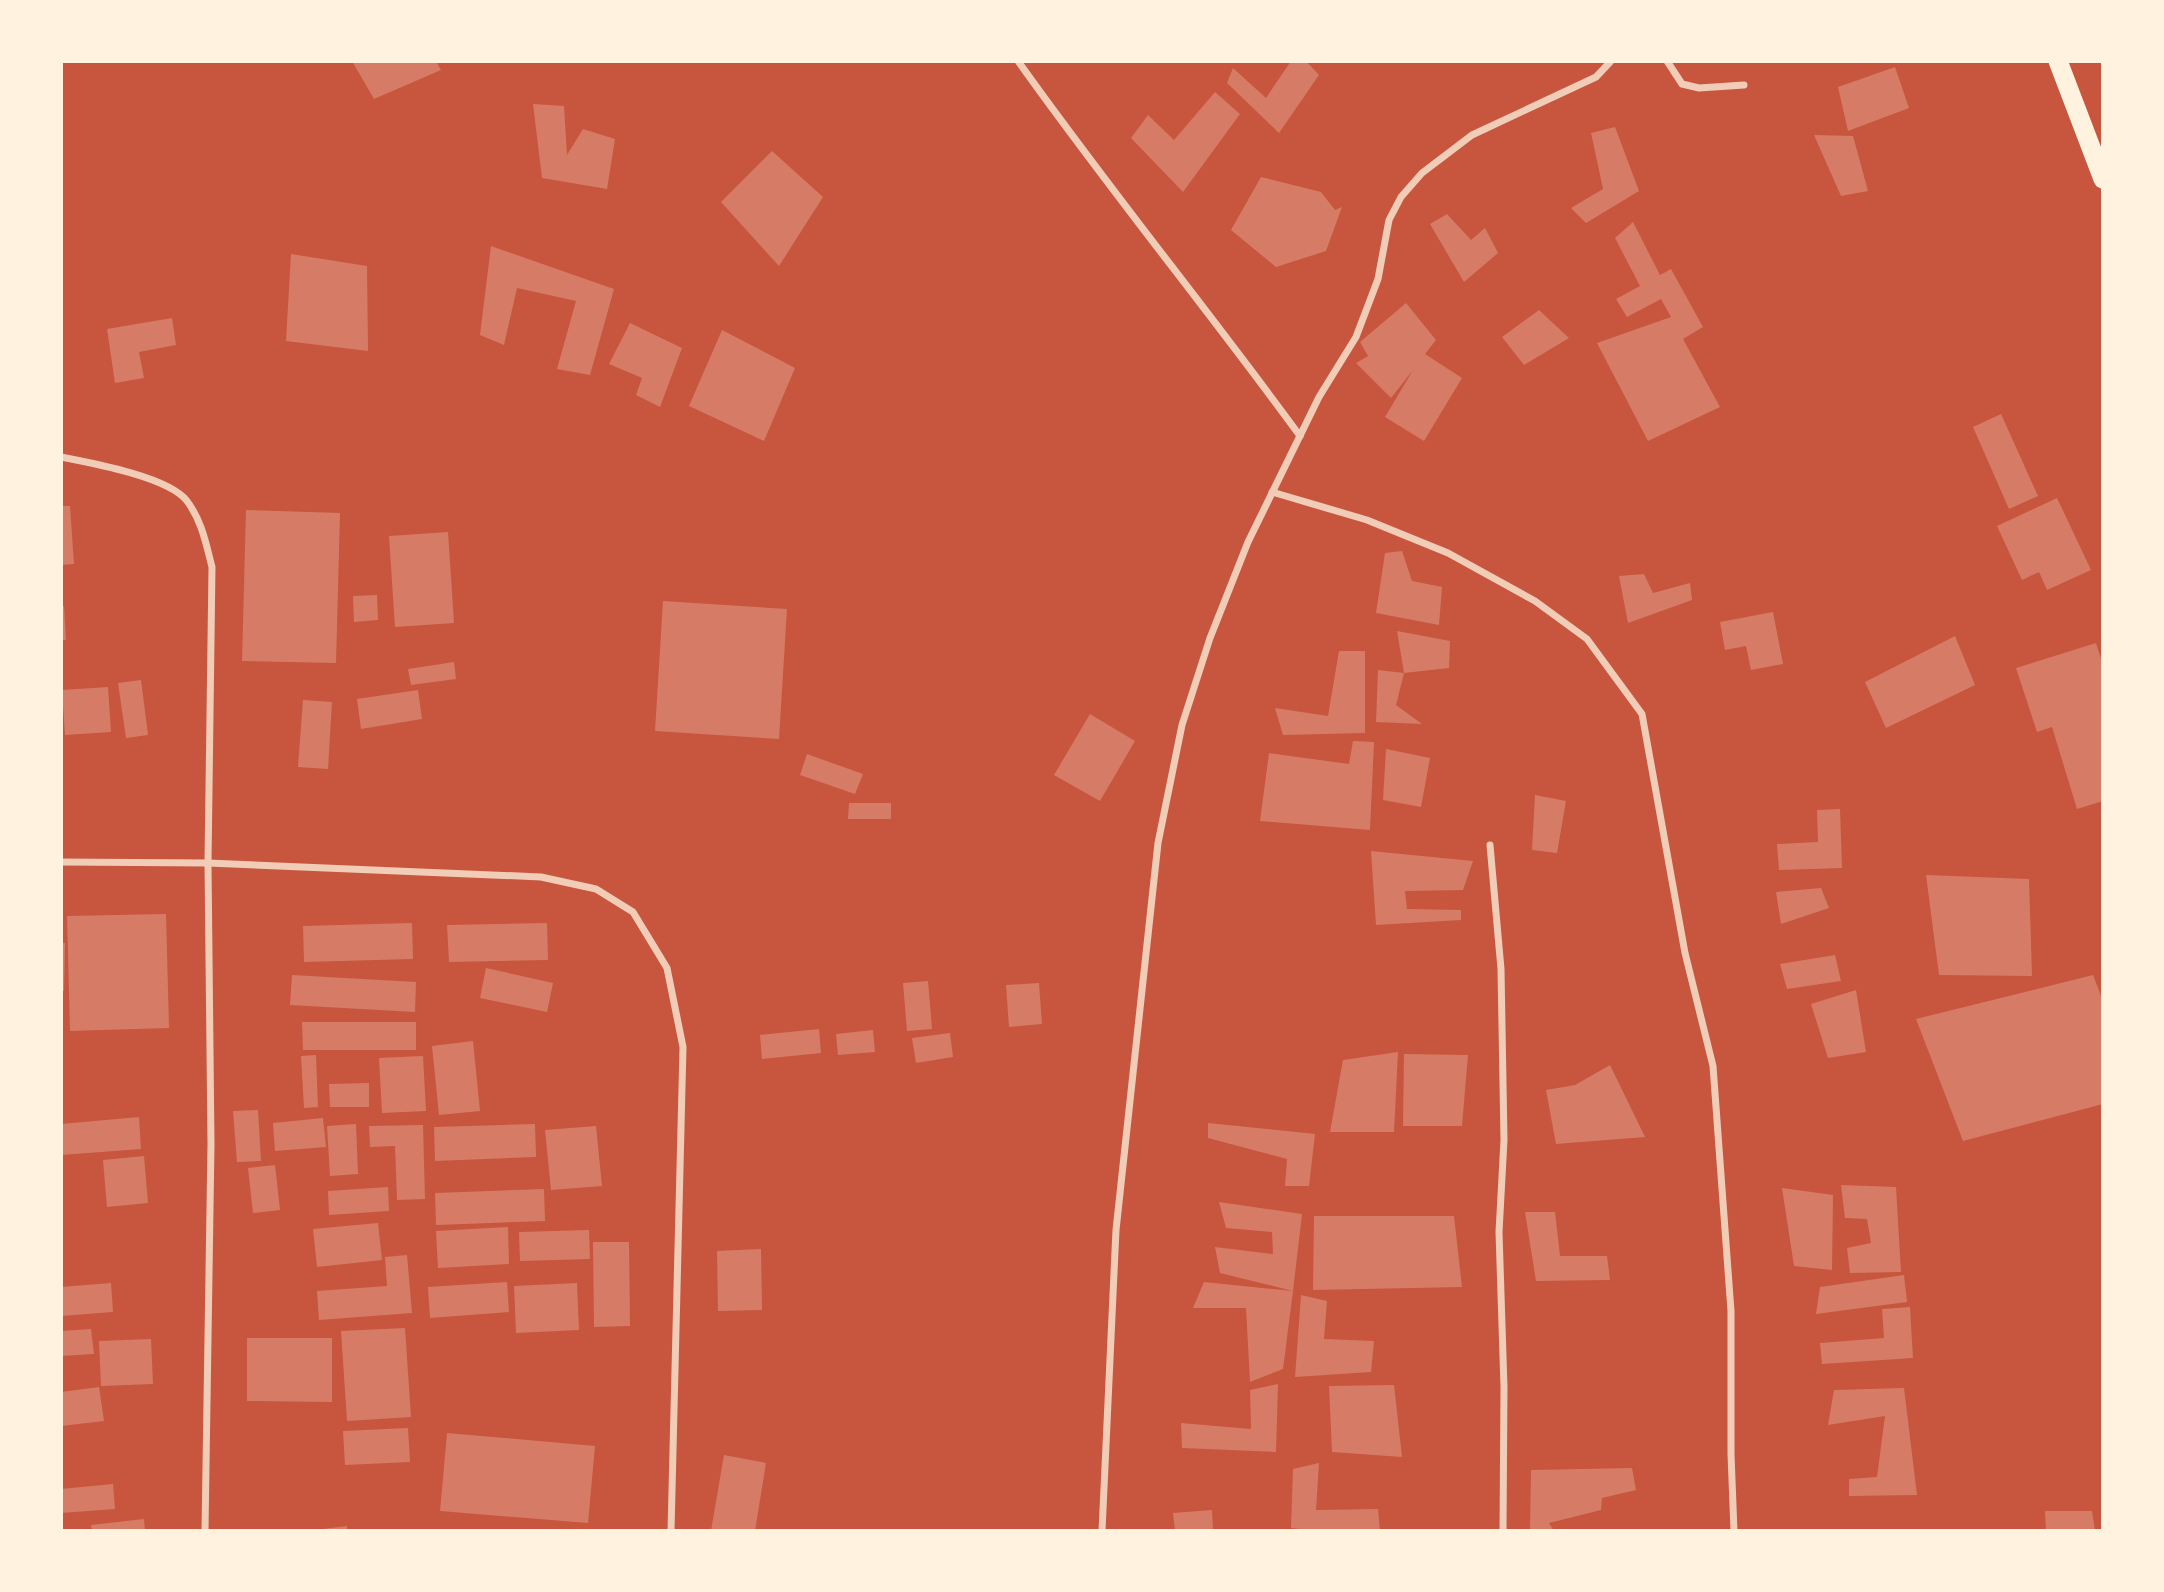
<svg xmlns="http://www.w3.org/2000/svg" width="2164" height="1592" font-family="Mulish,sans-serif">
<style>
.building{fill:#d67c66}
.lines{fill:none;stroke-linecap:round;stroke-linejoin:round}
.minor{stroke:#f1ccb7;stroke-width:7}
.trunk{stroke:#fff3e0;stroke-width:19}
</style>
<rect width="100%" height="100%" fill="#c8553d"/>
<g class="building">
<polygon points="352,61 436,61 441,70 374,99"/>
<polygon points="1291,61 1306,61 1319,75 1279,133 1227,83 1233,68 1266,98"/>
<polygon points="1895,67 1909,108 1848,131 1838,87"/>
<polygon points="1215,92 1240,114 1183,192 1131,138 1148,115 1174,140"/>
<polygon points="533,104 564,106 567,155 583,129 615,139 607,189 542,178"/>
<polygon points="1615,127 1639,191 1586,223 1571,208 1603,189 1591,133"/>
<polygon points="1814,135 1853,136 1868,191 1841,196"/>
<polygon points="772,151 823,197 779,266 721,202"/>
<polygon points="1261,177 1321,192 1335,210 1342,207 1326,251 1276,267 1231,230"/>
<polygon points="1447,214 1471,240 1485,228 1498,253 1464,282 1430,224"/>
<polygon points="1633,222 1660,275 1671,269 1703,327 1683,339 1720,407 1648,441 1597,343 1671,317 1661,299 1627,317 1616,299 1640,286 1615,238"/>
<polygon points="491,246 614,289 590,375 557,369 576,301 517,288 504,345 480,335"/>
<polygon points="291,254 367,266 368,351 286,341"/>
<polygon points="1406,303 1436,340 1425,354 1462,378 1424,441 1385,417 1413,370 1391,398 1356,363 1368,356 1360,342"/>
<polygon points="1539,310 1569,338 1524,365 1502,337"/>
<polygon points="172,318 176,345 139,352 144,378 115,383 107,329"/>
<polygon points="630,323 682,348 660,407 636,395 642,378 609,364"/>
<polygon points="722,330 795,368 764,441 689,406"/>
<polygon points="2001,414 2038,496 2009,509 1973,427"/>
<polygon points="2057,498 2091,570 2047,590 2039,572 2022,580 1997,526"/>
<polygon points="61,506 70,506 74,564 61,565"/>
<polygon points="246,510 340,513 336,663 242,661"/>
<polygon points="448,532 454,623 395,627 389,536"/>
<polygon points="1402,551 1412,581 1442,587 1439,625 1376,613 1385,553"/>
<polygon points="1644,574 1653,593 1690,583 1692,600 1628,623 1619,576"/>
<polygon points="377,595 378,620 354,622 353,596"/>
<polygon points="663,601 787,609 779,739 655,731"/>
<polygon points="64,606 66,640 61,640 61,607"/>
<polygon points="1773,612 1783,664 1751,670 1746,646 1725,650 1720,622"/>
<polygon points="1397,631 1450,641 1449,668 1404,673"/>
<polygon points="1955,636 1975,685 1886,728 1865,682"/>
<polygon points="2096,643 2103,665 2103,801 2077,809 2052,727 2037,732 2016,668"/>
<polygon points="1339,651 1365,651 1365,733 1283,735 1275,708 1328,716"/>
<polygon points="454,662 456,679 411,685 408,669"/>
<polygon points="1378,670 1404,673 1396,705 1422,724 1376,722"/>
<polygon points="141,680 148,735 126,738 118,683"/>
<polygon points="108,687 111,732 65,735 62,690"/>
<polygon points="418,690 422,719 361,729 357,699"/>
<polygon points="303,700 332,702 328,769 298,767"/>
<polygon points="1090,714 1135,741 1100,801 1054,775"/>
<polygon points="1353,741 1374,742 1370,830 1260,821 1269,753 1349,764"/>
<polygon points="1386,749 1430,758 1421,807 1383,800"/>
<polygon points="807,754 863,774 855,794 800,775"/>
<polygon points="1535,795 1566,801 1557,853 1532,850"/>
<polygon points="849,803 891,803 891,819 848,819"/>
<polygon points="1840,809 1842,868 1779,870 1777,844 1818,842 1817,810"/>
<polygon points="1371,851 1473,861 1463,890 1405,891 1407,909 1461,910 1461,920 1376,925"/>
<polygon points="1926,875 2029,879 2032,976 1939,975"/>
<polygon points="1821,888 1829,908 1781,924 1776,892"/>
<polygon points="166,914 169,1028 70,1031 67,916"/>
<polygon points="412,923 413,959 304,962 303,926"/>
<polygon points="547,923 548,960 449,962 447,925"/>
<polygon points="61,943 65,943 64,991 61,991"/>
<polygon points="1835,955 1841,981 1787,989 1780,964"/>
<polygon points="486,968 553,983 547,1012 480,998"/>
<polygon points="292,975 416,982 415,1012 290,1005"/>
<polygon points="2093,975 2103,1001 2103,1104 1963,1141 1916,1019"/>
<polygon points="928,981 932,1029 907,1031 903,983"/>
<polygon points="1039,983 1042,1024 1009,1027 1006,985"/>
<polygon points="1856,990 1866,1052 1828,1058 1811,1004"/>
<polygon points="302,1022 416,1022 416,1050 303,1050"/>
<polygon points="819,1029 821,1053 762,1059 760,1035"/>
<polygon points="873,1030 875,1052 838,1055 836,1034"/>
<polygon points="950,1033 953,1057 916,1063 912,1038"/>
<polygon points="473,1041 480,1111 439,1115 432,1046"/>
<polygon points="1398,1052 1394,1132 1330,1132 1343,1060"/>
<polygon points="1404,1054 1468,1055 1462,1126 1403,1126"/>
<polygon points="316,1055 318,1107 304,1108 301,1056"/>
<polygon points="423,1056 426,1111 382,1113 379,1058"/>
<polygon points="1610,1065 1645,1137 1556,1144 1546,1090 1575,1085"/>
<polygon points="369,1083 369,1107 330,1107 329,1084"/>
<polygon points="258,1110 261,1161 237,1162 233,1111"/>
<polygon points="139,1117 141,1149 61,1155 61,1124"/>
<polygon points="323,1118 326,1147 275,1151 273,1123"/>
<polygon points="1208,1123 1315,1134 1309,1186 1285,1186 1287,1159 1208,1138"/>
<polygon points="356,1124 358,1174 330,1176 327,1126"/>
<polygon points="535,1124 536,1157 435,1161 434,1127"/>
<polygon points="423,1125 425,1199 397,1200 395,1146 370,1147 369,1126"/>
<polygon points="596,1126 602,1186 551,1190 545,1130"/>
<polygon points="144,1156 148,1203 107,1207 103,1160"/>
<polygon points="275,1165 280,1210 253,1213 248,1168"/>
<polygon points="1841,1185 1896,1187 1901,1272 1850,1273 1847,1248 1871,1243 1867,1219 1845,1218"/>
<polygon points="388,1187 389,1211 329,1215 328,1191"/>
<polygon points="1782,1188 1833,1195 1832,1270 1794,1266"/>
<polygon points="544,1189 545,1221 436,1225 435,1193"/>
<polygon points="1219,1202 1302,1214 1293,1291 1220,1273 1215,1247 1273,1254 1272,1232 1226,1228"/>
<polygon points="1525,1212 1555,1212 1560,1256 1607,1256 1610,1280 1536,1281"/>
<polygon points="1314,1216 1454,1216 1462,1287 1313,1290"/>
<polygon points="378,1223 382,1260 317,1267 313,1229"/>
<polygon points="508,1227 509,1264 438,1268 436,1231"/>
<polygon points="589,1230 590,1259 520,1261 519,1232"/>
<polygon points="593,1242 629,1242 630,1326 594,1327"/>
<polygon points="761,1249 762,1310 718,1311 717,1251"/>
<polygon points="407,1255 412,1313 319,1320 317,1291 387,1286 385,1257"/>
<polygon points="1904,1275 1907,1302 1816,1314 1820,1287"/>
<polygon points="507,1282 509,1312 430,1318 428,1287"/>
<polygon points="1204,1282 1293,1291 1283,1369 1250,1382 1246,1308 1193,1308"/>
<polygon points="111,1283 113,1312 61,1316 61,1287"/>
<polygon points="577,1283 579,1330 516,1333 514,1286"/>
<polygon points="1301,1295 1327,1301 1324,1339 1374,1341 1371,1372 1295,1377"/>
<polygon points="1910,1307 1913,1358 1822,1364 1820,1343 1884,1338 1882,1309"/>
<polygon points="405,1328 411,1417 347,1421 341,1331"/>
<polygon points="91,1329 94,1354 61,1356 61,1331"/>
<polygon points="247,1338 332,1338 332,1402 247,1401"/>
<polygon points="151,1339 153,1384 101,1386 99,1341"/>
<polygon points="1278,1384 1276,1452 1182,1448 1181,1423 1251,1429 1250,1390"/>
<polygon points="1394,1385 1402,1457 1332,1452 1329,1386"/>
<polygon points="99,1387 104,1421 61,1426 61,1392"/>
<polygon points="1904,1388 1917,1495 1849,1496 1849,1479 1877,1477 1885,1416 1828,1425 1834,1390"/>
<polygon points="408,1428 410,1462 345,1465 343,1431"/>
<polygon points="447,1433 595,1446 588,1523 440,1511"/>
<polygon points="724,1455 766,1463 755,1531 711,1531"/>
<polygon points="1319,1463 1316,1510 1378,1509 1380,1531 1317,1531 1291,1528 1293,1469"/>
<polygon points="1632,1468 1636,1490 1602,1498 1601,1510 1549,1523 1554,1531 1530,1531 1531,1470"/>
<polygon points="113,1484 115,1509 61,1513 61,1489"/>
<polygon points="1212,1510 1213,1531 1175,1531 1173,1513"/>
<polygon points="2045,1511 2092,1511 2095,1531 2046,1531"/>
<polygon points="144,1519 145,1531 92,1531 91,1525"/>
<polygon points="347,1526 347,1531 323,1531 323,1529"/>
</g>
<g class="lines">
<g class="minor">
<path d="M1018,61C1109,189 1208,310 1300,436"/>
<polyline points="1667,61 1682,84 1699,88 1744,85"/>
<path d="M61,457C92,463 169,477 187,501C202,521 206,544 212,567L208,863L211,1144L205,1531"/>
<polyline points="1272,492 1367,520 1448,553 1535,601 1587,639 1642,714 1685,953 1713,1066 1731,1311 1731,1454 1734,1531"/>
<polyline points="1490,845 1501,969 1504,1140 1499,1232 1504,1387 1503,1531"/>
<polyline points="61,862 208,863 541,877 596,889 633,912 667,968 683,1047 671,1531"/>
<polyline points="1102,1531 1116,1230 1158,843 1182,725 1210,638 1248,542 1319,397 1356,337 1378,279 1389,220 1401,197 1422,173 1472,135 1596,77 1611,61"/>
</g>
<polyline class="trunk" points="2058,61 2103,179"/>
</g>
<rect width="2164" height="1592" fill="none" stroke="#fff3e0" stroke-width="126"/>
</svg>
